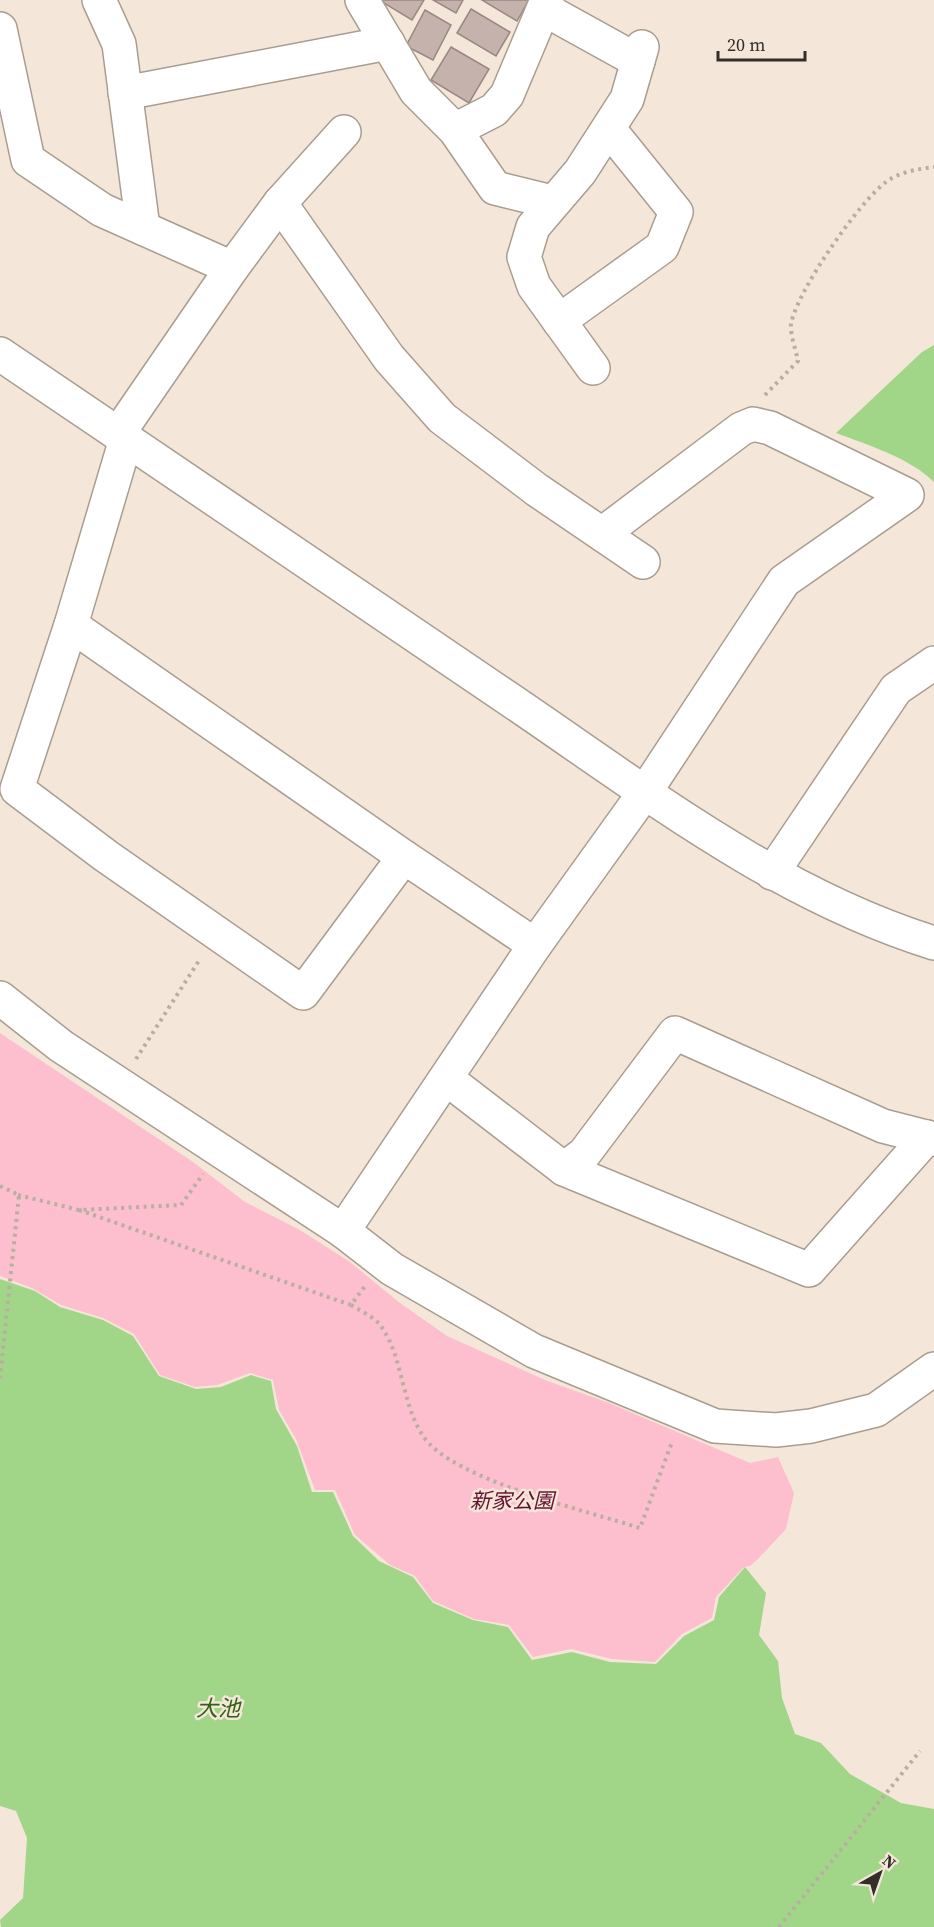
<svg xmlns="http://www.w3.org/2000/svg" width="934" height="1927" font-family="'Source Serif 4','Noto Sans JP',serif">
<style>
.green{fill:#fdbfcd}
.water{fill:#a1d689}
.building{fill:#c5b2ac;stroke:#998781;stroke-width:1.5}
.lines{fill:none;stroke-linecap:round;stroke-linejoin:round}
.minor-casing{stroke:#a99d90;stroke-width:36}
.path{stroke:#b8aea2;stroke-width:4;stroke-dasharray:3 4.5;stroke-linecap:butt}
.minor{stroke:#fff;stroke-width:33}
.labels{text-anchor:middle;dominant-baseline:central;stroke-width:5;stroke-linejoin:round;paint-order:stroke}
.park-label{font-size:21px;font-style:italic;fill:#651131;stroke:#f4e7d9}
.water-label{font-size:22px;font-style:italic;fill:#306013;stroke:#f4e7d9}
</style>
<rect width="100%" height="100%" fill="#f4e7d9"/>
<polygon class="green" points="0,1033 193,1162 245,1202 300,1230 350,1262 400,1303 447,1336 545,1380 609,1403 750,1463 778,1457 794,1493 786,1529 757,1560 750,1566 744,1567 716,1597 712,1618 682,1634 655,1662 612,1659 571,1649 533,1657 509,1625 474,1619 433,1601 415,1576 390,1565 355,1535 335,1490 315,1490 296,1439 279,1410 273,1380 250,1373 217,1385 195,1387 160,1375 134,1334 103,1318 61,1305 32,1288 0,1276"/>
<g class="water">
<path d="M934,345V482C910,458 868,445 836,433L922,352Z"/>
<polygon points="0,1279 35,1291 60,1307 103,1320 133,1336 159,1376 196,1389 221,1387 251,1375 271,1381 276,1409 297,1446 312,1492 333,1492 353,1536 379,1561 413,1577 433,1603 473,1620 508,1627 532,1660 572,1652 610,1662 656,1664 684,1636 714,1620 719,1597 745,1567 766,1593 759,1635 778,1661 782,1698 795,1734 821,1743 850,1774 901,1803 934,1809 934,1927 1,1927 0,1920 23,1898 27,1838 16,1811 0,1806"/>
</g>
<g class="building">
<polygon points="379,0 424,0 412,20"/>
<polygon points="433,0 463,0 456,13"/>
<polygon points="482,0 529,0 517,21"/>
<polygon points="471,9 510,32 496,56 457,33"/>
<polygon points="425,10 451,25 433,60 406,46"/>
<polygon points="451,47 489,69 469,103 431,80"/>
</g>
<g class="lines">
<defs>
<g id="minor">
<polyline points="99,0 119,44 143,228"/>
<polyline points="362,0 416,91 455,130 495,188 552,202"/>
<polyline points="544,9 638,61"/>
<polyline points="0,29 28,160 102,210 232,268"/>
<polyline points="125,93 388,43"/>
<polyline points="455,130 494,110 507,95 547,0"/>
<polyline points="280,203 389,358 442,418 537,490 643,562"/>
<polyline points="559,321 662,247 676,212 609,129"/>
<path d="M0,354C169,468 338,583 506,697C642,789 776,894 934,943"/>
<polyline points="593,368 534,286 524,257 533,227 580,172 627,99 642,47"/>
<polyline points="118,434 232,268 280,203 344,132"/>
<polyline points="126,439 71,625 17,789 106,856 303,993 404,857 535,945"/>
<polyline points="71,625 404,857"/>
<polyline points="772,873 896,689 934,663"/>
<polyline points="0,998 61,1046 343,1231 392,1269 534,1351 715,1426 776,1430 811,1426 876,1410 934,1369"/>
<polyline points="447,1079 564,1169 584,1154 675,1033 883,1126 934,1139"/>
<polyline points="564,1169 809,1270 927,1137"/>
<polyline points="343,1231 535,945 645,792 784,581 907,495 770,428 753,424 741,429 602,534"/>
</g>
</defs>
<use href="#minor" class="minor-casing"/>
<g class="path">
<path d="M765,395L798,361C796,350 790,335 791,324C797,291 859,202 886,182C899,172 918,169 934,167"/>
<polyline points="136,1059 200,959"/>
<polyline points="0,1186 19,1195 0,1378"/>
<polyline points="18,1195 79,1210 181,1205 203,1174"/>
<polyline points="79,1210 351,1305 365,1286"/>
<path d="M351,1305C360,1311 375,1317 381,1326C404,1359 401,1403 423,1436C452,1480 588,1511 640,1528L672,1442"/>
<polyline points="779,1927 920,1751"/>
</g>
<use href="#minor" class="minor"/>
</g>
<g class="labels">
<g class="park-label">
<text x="512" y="1500">新家公園</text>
</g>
<g class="water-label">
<text x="218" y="1708">大池</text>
</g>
</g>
<g transform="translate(880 1873) rotate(40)" stroke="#f4e7d9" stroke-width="4.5" paint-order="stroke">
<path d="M0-4.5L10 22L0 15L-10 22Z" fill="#332e29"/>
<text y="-9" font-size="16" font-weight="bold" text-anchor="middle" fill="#332e29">N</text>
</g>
<path d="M718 51v9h87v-9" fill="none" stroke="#332e29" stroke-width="3"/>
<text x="727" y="51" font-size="18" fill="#332e29" stroke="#f4e7d9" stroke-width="4.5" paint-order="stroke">20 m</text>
</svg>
